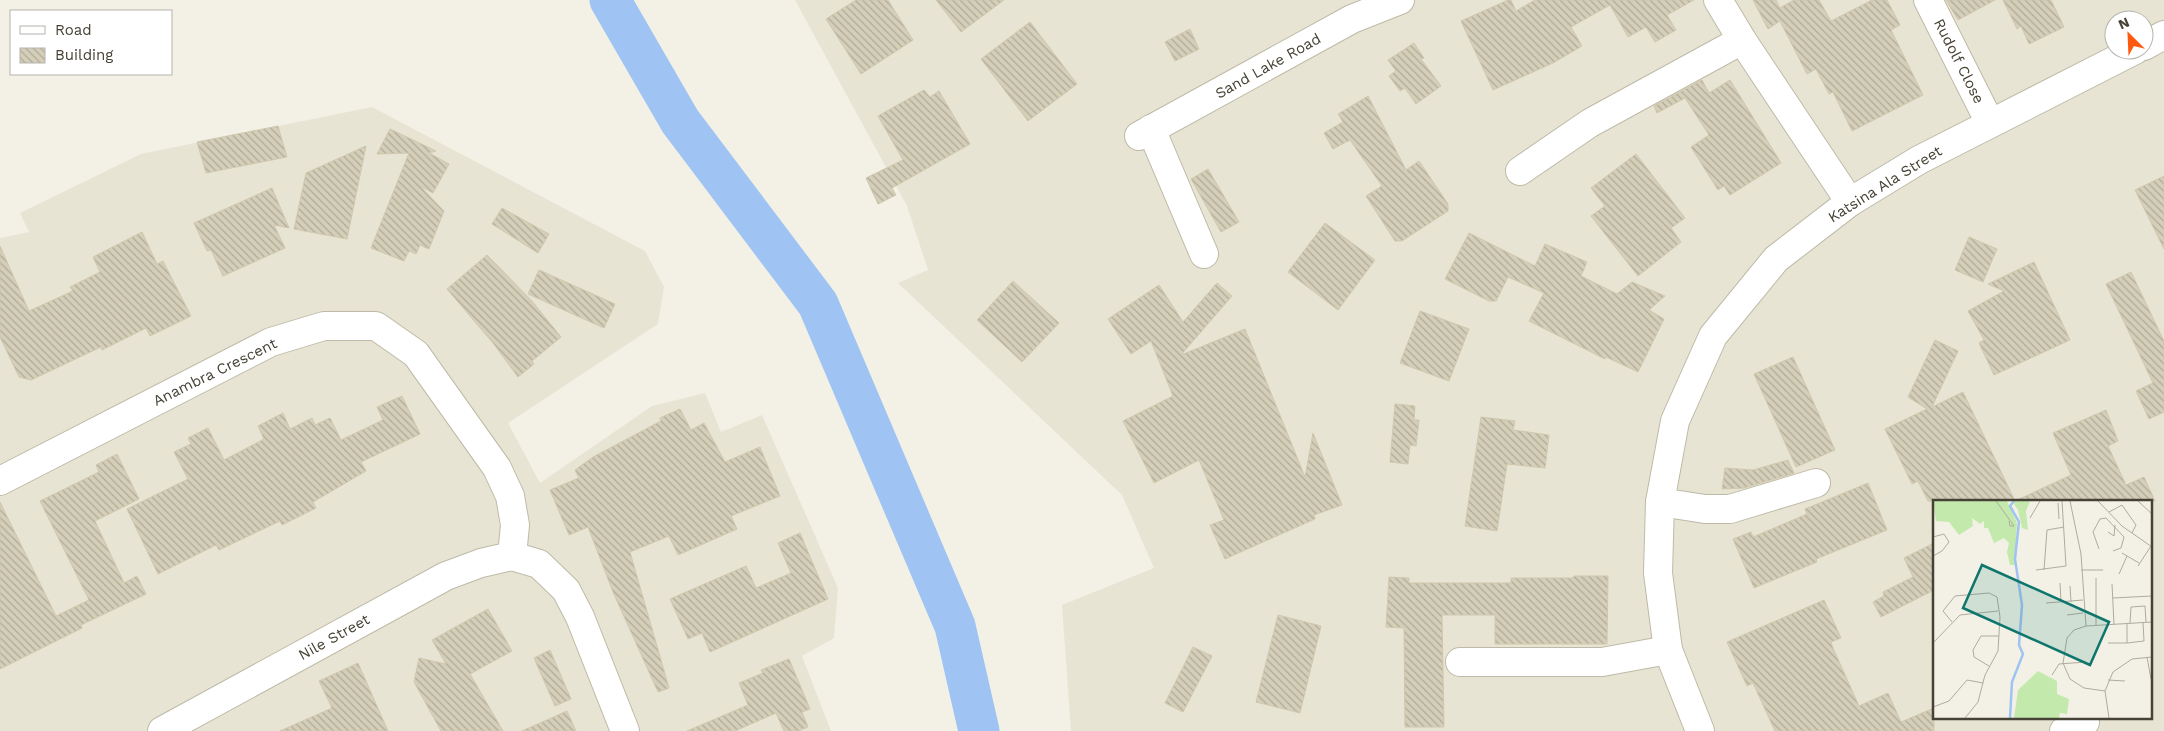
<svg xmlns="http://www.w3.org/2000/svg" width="2164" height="731" font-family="'Work Sans',sans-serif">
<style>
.residential{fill:#e7e4d3;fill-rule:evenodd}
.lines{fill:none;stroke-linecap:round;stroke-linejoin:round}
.river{stroke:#9fc3f2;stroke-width:41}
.building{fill:url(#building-back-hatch);stroke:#d0c8ad}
.minor-casing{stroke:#bfbaa7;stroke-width:30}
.minor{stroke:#fff;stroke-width:28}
.labels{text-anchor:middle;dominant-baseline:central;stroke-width:4.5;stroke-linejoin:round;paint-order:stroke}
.street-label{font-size:15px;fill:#464235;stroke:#fff}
.inset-river{fill:none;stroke:#9fc3f2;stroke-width:2.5}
.inset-road{fill:none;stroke:#aeab9f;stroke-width:1}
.view{fill:#0f766e;fill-opacity:0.15;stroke:#0f766e;stroke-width:2.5}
.inset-edge{fill:none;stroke:#464235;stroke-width:2.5}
</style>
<defs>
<pattern id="building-back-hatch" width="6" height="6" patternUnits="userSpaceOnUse" patternTransform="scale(1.25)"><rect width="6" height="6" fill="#d5cfba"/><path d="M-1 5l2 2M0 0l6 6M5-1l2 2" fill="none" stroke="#afaa98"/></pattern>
</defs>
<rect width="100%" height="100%" fill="#f3f1e5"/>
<g class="residential">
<path d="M795,0H2164V731H1071L1062,605L1154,568L1122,495L898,283L928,270L907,206ZM2114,20H2144V50H2114ZM1934,501H2150V717H1934Z"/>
<polygon points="372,107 645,251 664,287 658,324 508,423 540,483 652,406 705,393 721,432 762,415 838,588 834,638 802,656 831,731 0,731 0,238 29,232 20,213 141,154"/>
</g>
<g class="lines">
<polyline class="river" points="610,0 680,121 818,304 955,626 979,731"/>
</g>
<g class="building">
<polygon points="856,0 888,0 913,40 861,74 826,19"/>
<polygon points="936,0 1004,0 961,32"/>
<polygon points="1508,0 1511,0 1516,11 1535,0 1694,0 1667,15 1676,30 1655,42 1646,27 1628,37 1610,5 1571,27 1582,46 1553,63 1493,90 1461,21"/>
<polygon points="1753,0 1776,0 1780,8 1794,0 1819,0 1831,21 1872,0 1887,0 1900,25 1891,30 1923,95 1852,131 1833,92 1829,94 1816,69 1807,74 1780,21 1768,29"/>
<polygon points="1946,0 1995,0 1958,20"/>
<polygon points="2003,0 2051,0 2064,27 2029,44 2021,26 2017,29"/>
<polygon points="1030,22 1077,84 1028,121 981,59"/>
<polygon points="1190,29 1199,49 1175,61 1165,42"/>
<polygon points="1414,43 1424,58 1421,59 1441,86 1416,104 1405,88 1400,91 1389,76 1396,71 1388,60"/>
<polygon points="1702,80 1709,93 1730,80 1781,163 1730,195 1724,186 1718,190 1691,147 1709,135 1685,98 1657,113 1654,106"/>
<polygon points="924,90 930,97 939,91 970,144 892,188 896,195 878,204 866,178 903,160 878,116"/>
<polygon points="1368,96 1406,170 1419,161 1448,204 1448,211 1402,241 1395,241 1366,196 1382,186 1350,140 1333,149 1324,133 1343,122 1338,114"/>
<polygon points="278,126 287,157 206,173 197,142"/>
<polygon points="390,129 436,151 429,153 449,164 433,193 420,186 444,211 429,249 420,245 416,254 409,251 404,261 371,248 409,153 377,154"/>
<polygon points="366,146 347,239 294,229 306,173"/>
<polygon points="1636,154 1685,218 1671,228 1681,242 1638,276 1591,216 1605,206 1591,188"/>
<polygon points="1208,169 1239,222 1221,232 1191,179"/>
<polygon points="2164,176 2164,249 2135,190"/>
<polygon points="272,188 289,228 274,225 285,248 223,276 211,250 207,251 194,223"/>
<polygon points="502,208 549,234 538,253 492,224"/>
<polygon points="1325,223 1375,260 1338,310 1288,272"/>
<polygon points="142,232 157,264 163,261 191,316 150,336 146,328 102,350 101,347 31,380 19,377 0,337 0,246 29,311 73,291 70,287 100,272 93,257"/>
<polygon points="1469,233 1535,266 1545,244 1587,262 1581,276 1617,294 1632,282 1665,296 1649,310 1664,319 1638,372 1606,357 1605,359 1529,321 1544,293 1508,277 1496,301 1489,301 1445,279"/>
<polygon points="1969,237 1997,249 1983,282 1955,270"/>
<polygon points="487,255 531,300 561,337 532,361 534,364 518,377 493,343 447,289"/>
<polygon points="2034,262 2070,340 1994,375 1979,343 1984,340 1968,311 2004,291 1988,284"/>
<polygon points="539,270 615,304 604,328 528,294"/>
<polygon points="2131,272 2164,341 2164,412 2149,419 2136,391 2153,383 2106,284"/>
<polygon points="1013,281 1059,323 1022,362 977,320"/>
<polygon points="1217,283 1232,296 1181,355 1245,329 1305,477 1313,433 1342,505 1314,515 1315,519 1225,559 1210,525 1224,520 1199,460 1154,483 1123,421 1173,396 1151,341 1131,354 1108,319 1159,285 1183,322"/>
<polygon points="1420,311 1469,329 1449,381 1400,363"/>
<polygon points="1935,340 1958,351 1932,407 1963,392 2015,501 2071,475 2053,433 2106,410 2118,441 2108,446 2126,485 2144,477 2155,501 1928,501 1918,481 1912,484 1885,429 1927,409 1908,397"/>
<polygon points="1793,357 1835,450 1796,467 1754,374"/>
<polygon points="402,396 420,434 361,462 366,471 313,502 316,508 282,525 280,521 219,550 216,545 158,574 127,509 188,479 174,452 191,444 188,438 208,428 224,460 264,439 258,426 283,413 290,429 312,418 315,425 330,418 341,440 383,420 377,407"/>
<polygon points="1395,404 1415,406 1414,420 1419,420 1416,446 1410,445 1408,464 1390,462"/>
<polygon points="680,409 691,430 704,423 725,462 760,447 780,496 731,516 737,529 678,555 669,536 630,552 669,688 658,692 613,592 588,527 569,535 550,490 579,478 575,470 593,457 661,421 660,418"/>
<polygon points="1481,417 1515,421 1513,430 1549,435 1545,468 1507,464 1497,531 1465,526"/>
<polygon points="117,454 139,499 95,521 124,583 137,576 146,594 81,625 82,628 0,669 0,502 56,616 89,600 40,501 99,472 96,465"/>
<polygon points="1788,460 1794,473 1744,488 1722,489 1725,468 1753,470"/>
<polygon points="1868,483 1887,530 1816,559 1817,562 1754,588 1733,539 1751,532 1753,537 1807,514 1805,509"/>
<polygon points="800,533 828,599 710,652 702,633 688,639 670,599 746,566 756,588 791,573 778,543"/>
<polygon points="1934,543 1934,590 1881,617 1873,602 1884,596 1883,592 1913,577 1904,558"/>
<polygon points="1574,576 1608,576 1607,644 1495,644 1495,615 1442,615 1444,727 1405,727 1404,628 1386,627 1389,577 1409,578 1409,583 1511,583 1511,578 1573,578"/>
<polygon points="1824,600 1841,638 1831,642 1833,648 1859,706 1888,693 1901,722 1934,708 1934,731 1775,731 1753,683 1747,686 1727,642"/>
<polygon points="488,609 512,651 470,674 503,731 441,731 414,682 419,658 446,664 432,640"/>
<polygon points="1278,615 1321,626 1300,713 1256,702"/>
<polygon points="1193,647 1212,656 1183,712 1165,703"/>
<polygon points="550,650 571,699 555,706 534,658"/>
<polygon points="789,659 810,709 802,712 808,727 798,731 784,731 776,713 735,731 687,731 748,705 739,683 763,673 761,670"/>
<polygon points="358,663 388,731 280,731 332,708 319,681"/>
<polygon points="567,711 576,731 522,731"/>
</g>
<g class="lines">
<defs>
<g id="minor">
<polyline points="1718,0 1742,40 1850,202"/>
<polyline points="1928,0 1990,123"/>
<polyline points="2144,46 2164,35"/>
<polyline points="1151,129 1204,254"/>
<polyline points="1139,136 1352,19 1400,0"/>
<polyline points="1520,171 1590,123 1742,40"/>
<polyline points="0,481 271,342 324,326 376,326 416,354 497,468 510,496 515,525 512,556"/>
<polyline points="1660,502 1705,509 1730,509 1816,483"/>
<polyline points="1460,662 1602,662 1668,650"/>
<polyline points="162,731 446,576 481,563 512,556 539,564 566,590 580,617 625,731"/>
<polyline points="1700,731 1668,650 1658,573 1660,502 1675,421 1713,336 1776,259 1850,202 1919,160 2135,50"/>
<polyline points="2064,731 2085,722"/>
</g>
</defs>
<use href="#minor" class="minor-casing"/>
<use href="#minor" class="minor"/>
</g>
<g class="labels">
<g class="street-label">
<text transform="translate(1959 61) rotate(63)">Rudolf Close</text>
<text transform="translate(1268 66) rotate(-29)">Sand Lake Road</text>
<text transform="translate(1885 184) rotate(-32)">Katsina Ala Street</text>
<text transform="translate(215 372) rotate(-26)">Anambra Crescent</text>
<text transform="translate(334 637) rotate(-29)">Nile Street</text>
</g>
</g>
<g transform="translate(1933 500)">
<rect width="219" height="219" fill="#f3f1e5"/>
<path d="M0,1H74L84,23L82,65H77L74,52L76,43L71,38L61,43L55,28H51V21L47,24L39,18L40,26L26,35L16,22L3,21ZM79,1H97L93,11L95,30L89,28L85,10ZM105,171L124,181V194L136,199L134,214L127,213L126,218H81L85,190Z" fill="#c4e9ac"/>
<path class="inset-river" d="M77,218L79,182L90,154L86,145L89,105L82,59L86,22L77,6L81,1"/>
<path class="inset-road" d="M63,1L81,26H77L76,21M137,1L148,54L153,126M165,1L189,26L219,47M205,1L219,14M125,3L126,19M176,12L189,5L203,25L199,33M97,18L107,1M175,32L181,36L182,25M0,37L11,34L16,42L9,51L0,56M166,49L160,32L167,19L173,18L191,37L188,48L180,51M189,53L206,63M205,66L218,46M103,70L133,66L129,1M111,70L114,30L131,27M148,70H170M186,74L194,56M163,78V125M127,83L128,102M179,84L181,124M137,86L138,102M180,98L219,96M113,103L150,100M134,115L150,113M19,122L10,111L22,96L56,93L64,97L67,117L65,151L52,175L45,202L32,218M194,123V143L211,141L210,122M197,123L198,107L212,106L213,122M0,143L27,115L65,111M175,143H194M214,157L218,179M56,166L41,157L40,150L48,136H66M119,175L126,164L153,162M175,180L192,181M172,191L151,188L137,179L130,163L134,138L141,130L153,126L219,122M0,207L16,201L34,180L50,183M176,218L172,191L180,172L199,159L219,157"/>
<path class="view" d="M49,65L176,122L157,165L30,108Z"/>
<rect width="219" height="219" class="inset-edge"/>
</g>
<rect x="10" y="10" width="162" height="65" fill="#ffffff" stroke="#b5b3ae"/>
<rect x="20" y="26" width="25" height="8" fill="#ffffff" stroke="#b5b3ae"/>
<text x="55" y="35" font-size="15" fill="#464235">Road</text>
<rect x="20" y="48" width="25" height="15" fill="url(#building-back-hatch)" stroke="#b5b3ae"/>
<text x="55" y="60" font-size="15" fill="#464235">Building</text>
<g transform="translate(2129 35) rotate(336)"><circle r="24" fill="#ffffff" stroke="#b5b3ae"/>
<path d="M0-4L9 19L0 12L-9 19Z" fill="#ff5910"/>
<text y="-8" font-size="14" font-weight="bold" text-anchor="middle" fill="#464235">N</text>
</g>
</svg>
